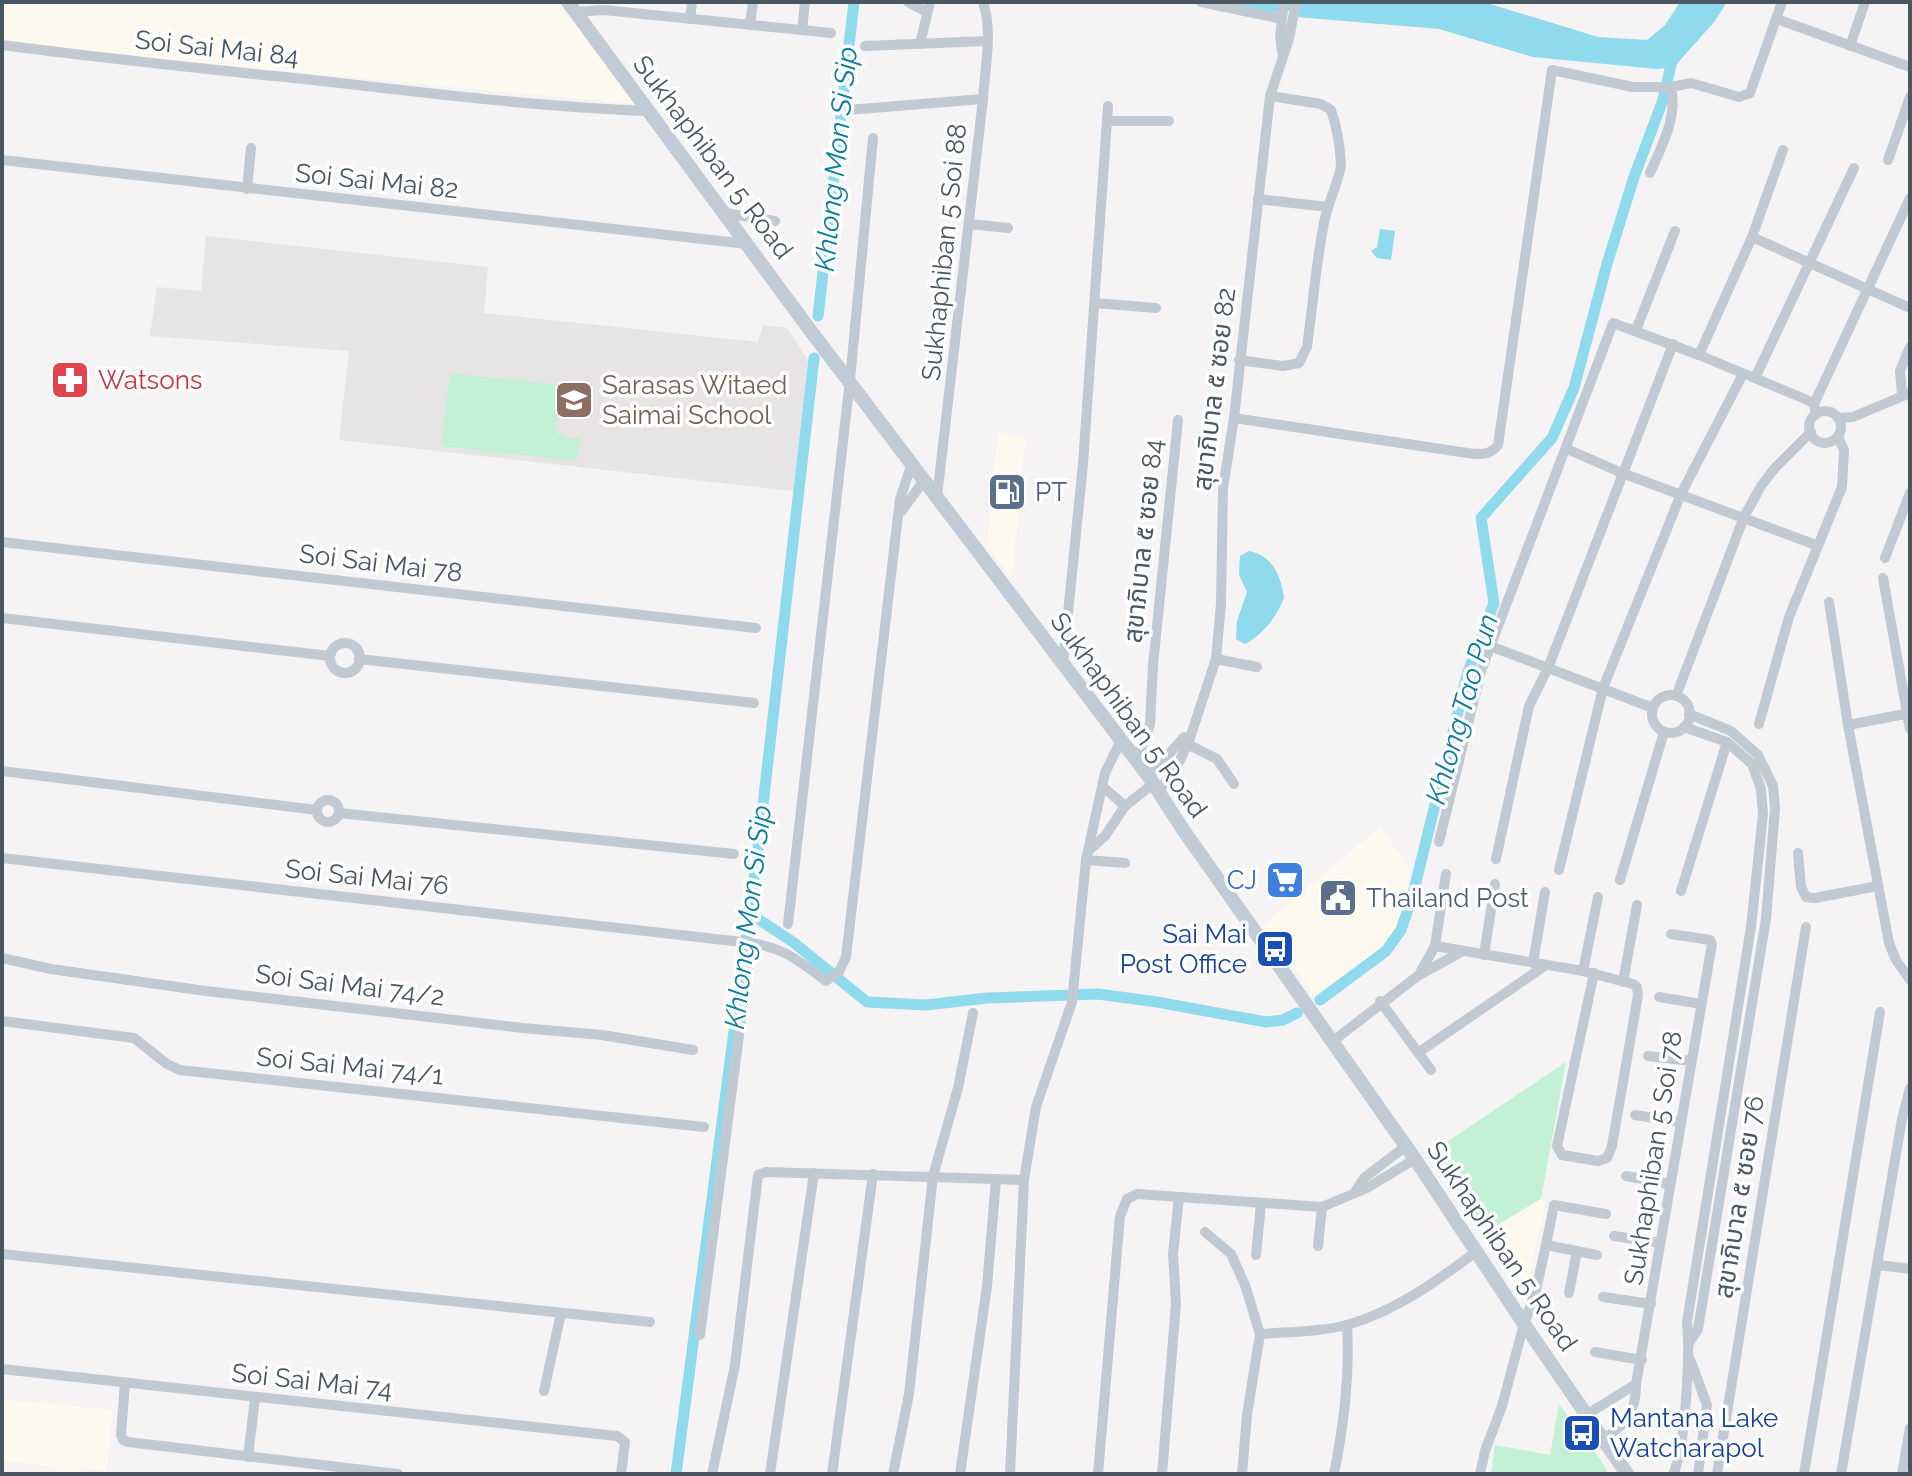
<svg xmlns="http://www.w3.org/2000/svg" width="1912" height="1476" font-family="Raleway,'Noto Sans Thai',sans-serif">
<style>
.commercial{fill:#fdf9ef}
.education{fill:#e6e4e5}
.green{fill:#c3f1d5}
.water{fill:#90daee}
.lines{fill:none;stroke-linecap:round;stroke-linejoin:round}
.canal{stroke:#90daee;stroke-width:11}
.street{stroke:#c1cad2;stroke-width:10}
.secondary{stroke:#c1cbd6;stroke-width:14}
.labels{text-anchor:middle;dominant-baseline:central;stroke-width:7;stroke-linejoin:round;paint-order:stroke}
.street-label{font-size:26px;fill:#4a5661;stroke:#fff}
.health-label{font-size:26px;fill:#be3a42;stroke:#fff;text-anchor:start}
.education-label{font-size:26px;fill:#785e54;stroke:#fff;text-anchor:start}
.service-label{font-size:26px;fill:#4e5e75;stroke:#fff;text-anchor:start}
.shop-label{font-size:26px;fill:#366cbe;stroke:#fff;text-anchor:end}
.transit-label{font-size:26px;fill:#164399;stroke:#fff;text-anchor:end}
.water-label{font-size:28px;font-style:italic;fill:#0c7c9b;stroke:#fff}
</style>
<rect width="100%" height="100%" fill="#f5f3f3"/>
<g class="commercial">
<polygon points="2,2 567,2 644,105 2,44"/>
<polygon points="998,434 1026,437 1012,578 987,547"/>
<polygon points="1380,827 1411,870 1407,887 1410,898 1398,929 1385,947 1317,999 1263,925"/>
<polygon points="1541,1199 1545,1204 1527,1286 1487,1231"/>
<polygon points="2,1399 113,1410 106,1471 80,1468 79,1474 56,1474 56,1467 2,1461"/>
</g>
<polygon class="education" points="206,236 488,267 484,313 758,342 763,325 787,328 808,360 793,491 339,440 349,351 150,336 157,287 201,291"/>
<g class="green">
<polygon points="450,373 560,385 561,404 583,406 580,419 566,412 559,416 554,424 557,432 569,439 581,437 576,461 441,446"/>
<polygon points="1566,1062 1541,1199 1487,1231 1429,1154"/>
<polygon points="1559,1404 1607,1469 1607,1474 1491,1474 1495,1445 1550,1455"/>
</g>
<g class="water">
<polygon points="1281,2 1484,2 1598,37 1647,40 1665,25 1680,2 1727,2 1715,21 1674,67 1657,69 1533,57 1439,29 1297,17"/>
<polygon points="1380,229 1395,231 1391,260 1377,258 1371,251 1377,247"/>
<path d="M1249,551C1273,556 1281,576 1284,598C1276,618 1263,634 1245,644L1236,639L1237,621L1247,592L1239,575L1240,556Z"/>
</g>
<g class="lines">
<g class="canal">
<polyline points="1230,2 1265,8 1292,5"/>
<polyline points="818,316 854,2"/>
<polyline points="749,913 793,942 867,1002 926,1005 987,998 1098,994 1157,1002 1266,1022 1283,1020 1297,1013"/>
<polyline points="1320,1000 1386,951 1401,930 1413,894 1467,675 1494,603 1481,518 1552,438 1574,388 1607,264 1634,177 1663,100 1673,56"/>
<polyline points="676,1474 759,840 814,358"/>
</g>
<g class="street">
<polyline points="908,2 926,12"/>
<path d="M983,2C993,32 985,67 983,99"/>
<polyline points="1201,2 1282,19"/>
<polyline points="575,12 604,10 831,33"/>
<polyline points="690,19 692,2"/>
<polyline points="1777,19 1910,67"/>
<polyline points="750,25 753,2"/>
<polyline points="802,30 805,2"/>
<polyline points="920,44 930,2"/>
<path d="M2,45C115,60 227,71 340,83C442,95 545,107 648,111"/>
<polyline points="865,46 987,41"/>
<polyline points="1850,46 1865,2"/>
<polyline points="1282,52 1280,36 1284,2"/>
<polyline points="848,110 983,99 937,497"/>
<polyline points="1108,121 1169,121"/>
<polyline points="2,160 747,244"/>
<polyline points="1888,160 1910,97"/>
<path d="M1650,173C1662,145 1678,117 1671,87"/>
<polyline points="247,189 251,148"/>
<polyline points="1258,199 1328,207"/>
<polyline points="724,213 775,221"/>
<polyline points="969,224 1008,228"/>
<polyline points="1752,237 1783,150"/>
<polyline points="1095,303 1156,308"/>
<polyline points="1636,330 1675,231"/>
<polyline points="1699,355 1752,237 1910,308"/>
<path d="M1239,360L1283,366L1299,363L1307,347C1313,304 1316,261 1325,218C1328,204 1341,174 1341,165C1340,146 1337,127 1331,110L1321,104L1270,96"/>
<polyline points="1755,378 1854,168"/>
<polyline points="1902,394 1900,371 1910,347"/>
<polyline points="1814,404 1910,198"/>
<circle cx="1825" cy="427" r="16"/>
<path d="M1234,418L1474,454C1485,454 1491,454 1498,445L1552,70L1633,87H1671L1691,83L1739,97L1750,93L1782,2"/>
<polyline points="1838,418 1853,417 1910,393"/>
<polyline points="1567,449 1622,473 1816,545"/>
<polyline points="901,512 925,479"/>
<polyline points="2,542 756,628"/>
<polyline points="1885,558 1910,493"/>
<polyline points="1883,578 1910,729"/>
<polyline points="1829,602 1848,725 1889,943 1896,960 1910,980"/>
<polyline points="2,618 330,656"/>
<circle cx="345" cy="658" r="15"/>
<polyline points="1490,646 1653,708"/>
<polyline points="359,659 754,703"/>
<polyline points="1216,659 1257,667"/>
<polyline points="1063,663 1083,464 1108,106"/>
<circle cx="1671" cy="714" r="19"/>
<polyline points="1676,696 1744,517 1761,486 1774,469 1811,432"/>
<polyline points="1759,724 1789,617 1842,487 1844,450 1838,437"/>
<polyline points="1848,725 1910,713"/>
<polyline points="1181,741 1217,759 1234,784"/>
<polyline points="1132,757 1141,749 1150,724 1153,665 1178,420"/>
<polyline points="2,771 317,810"/>
<polyline points="1149,777 1184,737"/>
<polyline points="1103,787 1125,806"/>
<polyline points="1159,791 1177,766 1188,744 1216,659 1221,604 1223,488 1234,418 1270,96 1289,39 1296,2"/>
<circle cx="328" cy="811" r="11"/>
<polyline points="339,813 734,854"/>
<polyline points="1439,842 1481,671 1613,323 1699,355 1805,399 1814,404 1816,415"/>
<polyline points="1088,851 1105,836 1125,806 1153,784"/>
<polyline points="1798,853 1801,887 1806,897 1815,898 1878,886"/>
<polyline points="2,858 751,943 700,1335"/>
<polyline points="1496,859 1529,706 1548,668 1673,344"/>
<polyline points="1086,860 1125,863"/>
<polyline points="1559,870 1603,688 1681,494 1743,374"/>
<polyline points="1620,880 1664,732"/>
<polyline points="1681,891 1727,742"/>
<polyline points="788,924 850,380 873,138"/>
<path d="M751,943C785,948 799,961 826,981L839,972L846,957L900,499L912,463"/>
<polyline points="1435,946 1583,971 1633,984 1637,987 1638,995 1612,1146 1607,1158 1598,1161 1562,1155 1557,1146 1594,973"/>
<polyline points="1484,955 1495,884"/>
<polyline points="2,958 51,969 206,991 523,1028 602,1035 693,1050"/>
<polyline points="1533,963 1545,892"/>
<polyline points="1583,971 1598,897"/>
<polyline points="1421,974 1463,951"/>
<polyline points="1623,982 1637,905"/>
<polyline points="1659,997 1701,1004"/>
<polyline points="1380,1001 1431,1070"/>
<polyline points="2,1021 134,1038 167,1064 180,1070 704,1127"/>
<polyline points="1333,1041 1419,975 1435,946 1446,874"/>
<polyline points="1419,1052 1546,965"/>
<polyline points="1648,1056 1691,1061"/>
<polyline points="1635,1115 1680,1122"/>
<polyline points="1626,1176 1669,1184"/>
<polyline points="1356,1190 1364,1178 1406,1146"/>
<polyline points="1205,1232 1231,1254 1245,1285 1260,1334"/>
<polyline points="1614,1236 1660,1243"/>
<polyline points="1546,1245 1554,1205 1606,1214"/>
<polyline points="1318,1246 1322,1207"/>
<polyline points="2,1254 650,1322"/>
<polyline points="1256,1255 1261,1204"/>
<polyline points="1879,1265 1910,1269"/>
<polyline points="1569,1293 1577,1251"/>
<polyline points="1603,1297 1651,1304"/>
<polyline points="1689,1343 1698,1329 1766,919 1775,808 1773,786 1758,755 1731,731 1689,714"/>
<polyline points="1595,1352 1642,1360"/>
<polyline points="1690,1359 1707,1405 1698,1474"/>
<polyline points="2,1369 617,1436 625,1442 621,1474"/>
<polyline points="125,1383 121,1435 123,1440 128,1442 398,1474"/>
<polyline points="544,1391 561,1313"/>
<polyline points="1586,1415 1636,1384"/>
<path d="M1603,1440C1627,1422 1636,1414 1636,1384L1712,944L1710,940L1671,934"/>
<polyline points="248,1457 255,1398"/>
<polyline points="712,1474 735,1365 758,1175 766,1172 1024,1180"/>
<polyline points="770,1474 814,1173"/>
<polyline points="832,1474 873,1174"/>
<polyline points="893,1474 909,1394 933,1176 958,1088 973,1013"/>
<polyline points="960,1474 987,1286 996,1180"/>
<polyline points="1010,1474 1024,1180 1036,1107 1072,1002 1086,860 1105,773 1121,740"/>
<polyline points="1098,1474 1120,1216 1127,1199 1137,1194 1322,1207 1367,1188 1415,1159"/>
<polyline points="1162,1474 1176,1304 1173,1254 1179,1197"/>
<path d="M1242,1474L1247,1415L1260,1334C1289,1332 1318,1332 1347,1325C1396,1311 1437,1281 1477,1251"/>
<path d="M1334,1474C1344,1423 1350,1376 1347,1325"/>
<polyline points="1480,1474 1485,1451 1502,1406 1524,1324 1536,1290 1546,1245 1597,1255"/>
<path d="M1673,1474C1686,1449 1690,1352 1687,1322L1751,927L1763,814L1761,789L1752,764L1727,742L1684,727"/>
<polyline points="1717,1474 1806,927"/>
<polyline points="1804,1474 1880,1012"/>
<polyline points="1841,1474 1902,1119 1910,1088"/>
<polyline points="1902,1474 1910,1428"/>
</g>
<polyline class="secondary" points="568,2 810,330 1149,777 1184,831 1415,1159 1524,1324 1627,1474"/>
</g>
<defs>
<symbol id="pharmacy-square" viewBox="-11 -11 22 22"><rect x="-9" y="-9" width="18" height="18" rx="4" fill="#e0444e" stroke="#fff"/><path d="M-2-6h4v4h4v4h-4v4h-4v-4h-4v-4h4Z" fill="#fff"/></symbol>
<symbol id="school-square" viewBox="-11 -11 22 22"><rect x="-9" y="-9" width="18" height="18" rx="4" fill="#8d6e63" stroke="#fff"/><path d="M0-5L7-2L0 1L-7-2ZM-4 1L0 2.5L4 1V4Q0 6-4 4Z" fill="#fff"/></symbol>
<symbol id="fuel-square" viewBox="-11 -11 22 22"><rect x="-9" y="-9" width="18" height="18" rx="4" fill="#5c6f8a" stroke="#fff"/><path d="M-5.5-6h7V0h2V4h1.3V-2.5L3-4.5l.8-.8L6-3V5H2.5V1h-1V6h-7ZM-4.2-4.7v3.2H.2V-4.7Z" fill="#fff"/></symbol>
<symbol id="supermarket-square" viewBox="-11 -11 22 22"><rect x="-9" y="-9" width="18" height="18" rx="4" fill="#3f7fe0" stroke="#fff"/><path d="M-6-5.5h2.5l.6 2H6L4.5 2H-2.5L-4.4-4H-6ZM-1.5 3.2a1.3 1.3 0 1 0 .1 0ZM3 3.2a1.3 1.3 0 1 0 .1 0Z" fill="#fff"/></symbol>
<symbol id="civic-square" viewBox="-11 -11 22 22"><rect x="-9" y="-9" width="18" height="18" rx="4" fill="#5c6f8a" stroke="#fff"/><path d="M-.6-6.5H3V-4.5H.6V-3L4-1V1h2V6H-6V1h2V-1L-.6-3ZM-1.2 2.5V6h2.4V2.5Z" fill="#fff"/></symbol>
<symbol id="bus-square" viewBox="-11 -11 22 22"><rect x="-9" y="-9" width="18" height="18" rx="4" fill="#1a4fb4" stroke="#fff"/><path d="M-5-6H5V4H4V6H2V4H-2V6H-4V4H-5ZM-3.5-4V0h7V-4ZM-3.5 1.2v1.5H-2V1.2ZM2 1.2v1.5H3.5V1.2Z" fill="#fff"/></symbol>
</defs>
<g fill-rule="evenodd">
<use href="#pharmacy-square" x="48" y="358" width="44" height="44"/>
<use href="#school-square" x="552" y="378" width="44" height="44"/>
<use href="#fuel-square" x="985" y="470" width="44" height="44"/>
<use href="#supermarket-square" x="1263" y="858" width="44" height="44"/>
<use href="#civic-square" x="1316" y="876" width="44" height="44"/>
<use href="#bus-square" x="1253" y="927" width="44" height="44"/>
<use href="#bus-square" x="1560" y="1411" width="44" height="44"/>
</g>
<g class="labels">
<g class="street-label">
<text transform="translate(217 48) rotate(6)">Soi Sai Mai 84</text>
<text transform="translate(713 157) rotate(53)">Sukhaphiban 5 Road</text>
<text transform="translate(377 181) rotate(6)">Soi Sai Mai 82</text>
<text transform="translate(944 252) rotate(-84)">Sukhaphiban 5 Soi 88</text>
<text transform="translate(1214 389) rotate(-83)">สุขาภิบาล ๕ ซอย 82</text>
<text transform="translate(1143 541) rotate(-84)">สุขาภิบาล ๕ ซอย 84</text>
<text transform="translate(381 563) rotate(7)">Soi Sai Mai 78</text>
<text transform="translate(1129 715) rotate(54)">Sukhaphiban 5 Road</text>
<text transform="translate(367 877) rotate(6)">Soi Sai Mai 76</text>
<text transform="translate(350 985) rotate(7)">Soi Sai Mai 74/2</text>
<text transform="translate(350 1066) rotate(6)">Soi Sai Mai 74/1</text>
<text transform="translate(1653 1158) rotate(-81)">Sukhaphiban 5 Soi 78</text>
<text transform="translate(1739 1197) rotate(-81)">สุขาภิบาล ๕ ซอย 76</text>
<text transform="translate(1502 1246) rotate(56)">Sukhaphiban 5 Road</text>
<text transform="translate(312 1381) rotate(6)">Soi Sai Mai 74</text>
</g>
<g class="health-label">
<text x="98" y="380">Watsons</text>
</g>
<g class="education-label">
<text x="602" y="385">Sarasas Witaed<tspan x="602" dy="30">Saimai School</tspan></text>
</g>
<g class="service-label">
<text x="1035" y="492">PT</text>
<text x="1366" y="898">Thailand Post</text>
</g>
<g class="shop-label">
<text x="1257" y="880">CJ</text>
</g>
<g class="transit-label">
<text x="1247" y="934">Sai Mai<tspan x="1247" dy="30">Post Office</tspan></text>
<text x="1610" y="1418" text-anchor="start">Mantana Lake<tspan x="1610" dy="30">Watcharapol</tspan></text>
</g>
<g class="water-label">
<text transform="translate(836 159) rotate(-84)">Khlong Mon Si Sip</text>
<text transform="translate(1462 709) rotate(-74)">Khlong Tao Pun</text>
<text transform="translate(748 917) rotate(-83)">Khlong Mon Si Sip</text>
</g>
</g>
<rect width="1912" height="1476" fill="none" stroke="#4a5661" stroke-width="8"/>
</svg>
